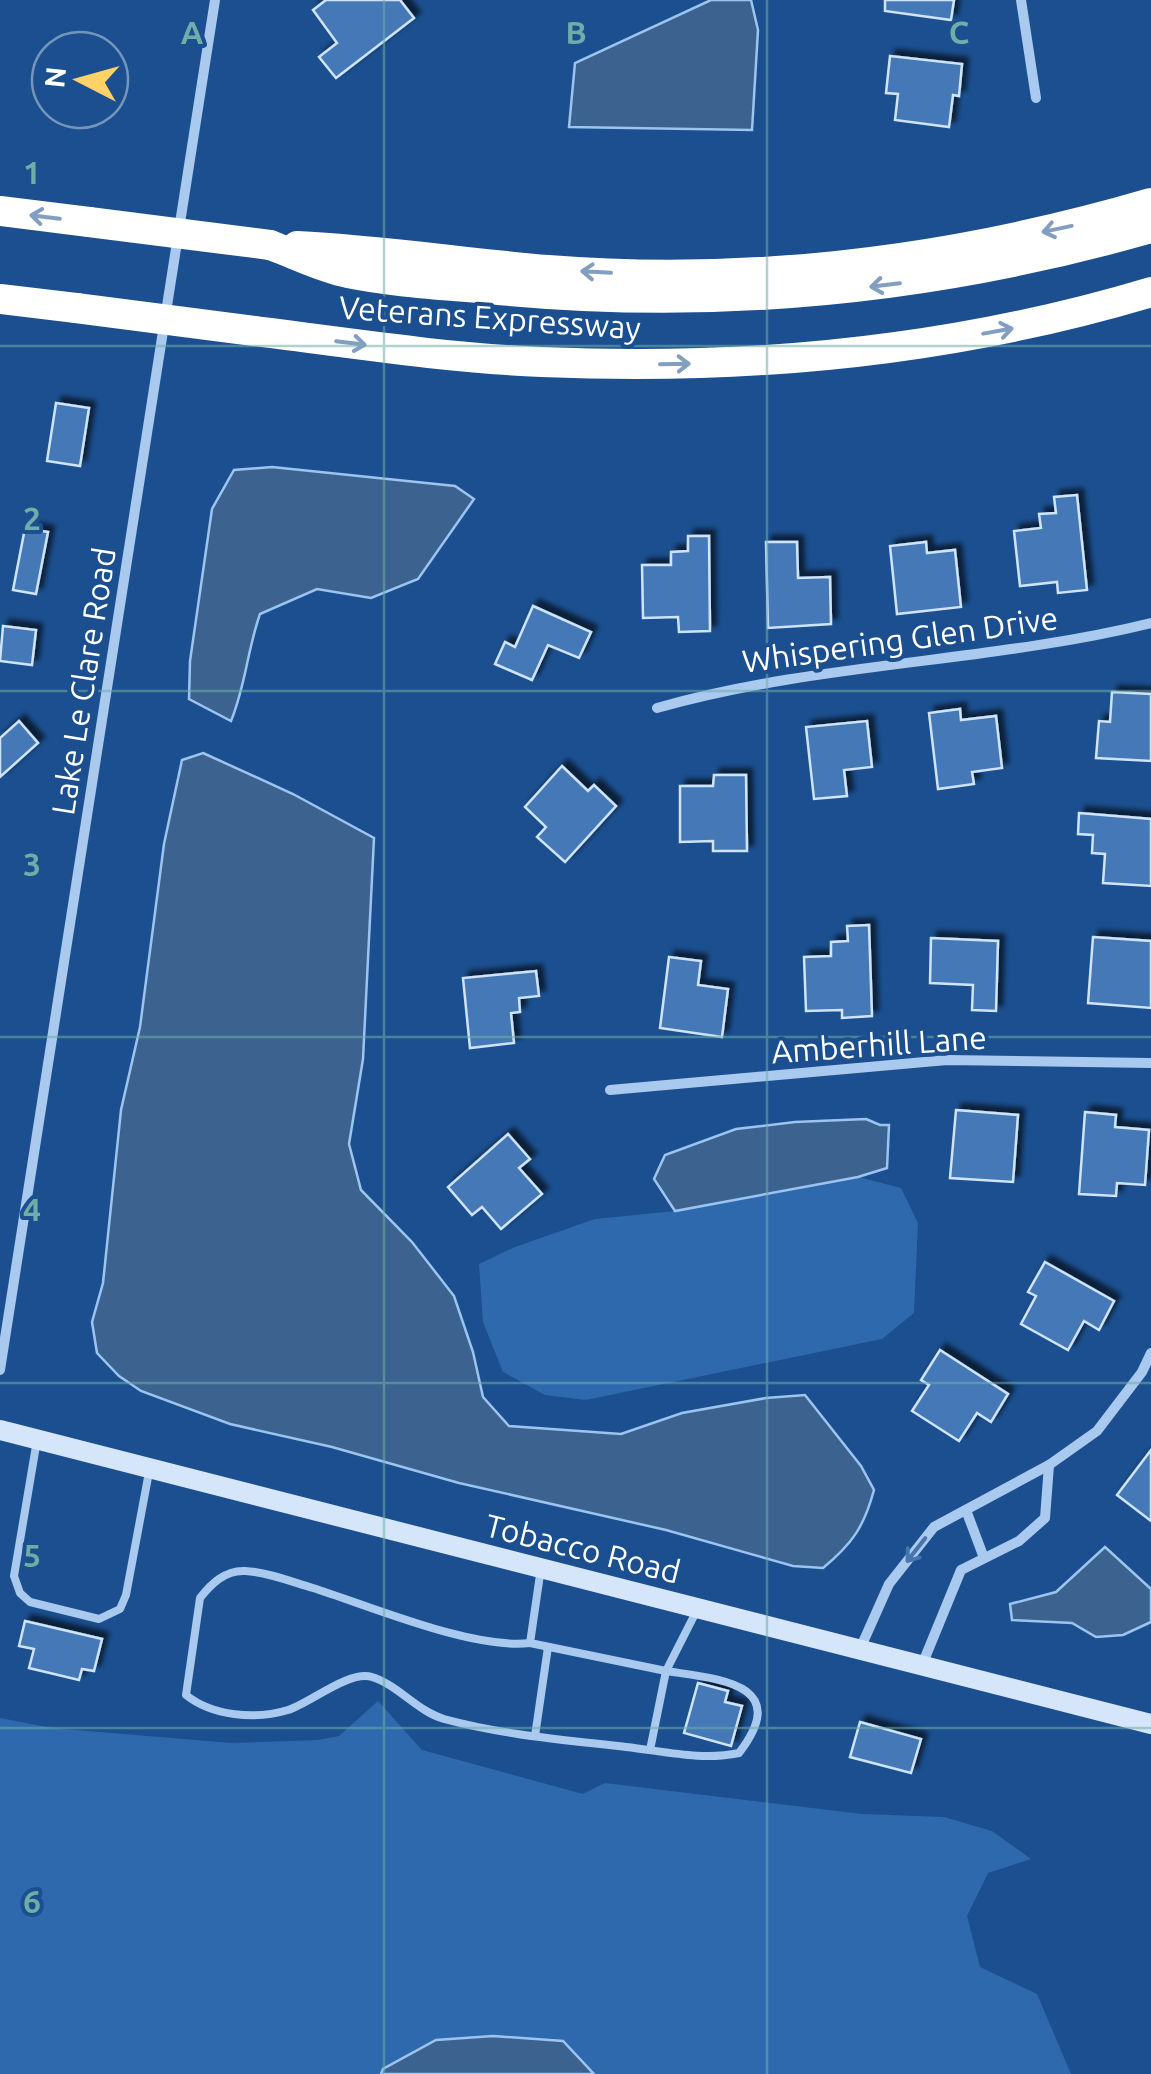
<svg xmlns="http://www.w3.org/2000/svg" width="1151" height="2074" font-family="Ubuntu,sans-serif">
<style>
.green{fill:#2e69ad}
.water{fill:#3c6290;stroke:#9cc4f0;stroke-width:2.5}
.building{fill:#4478b7;stroke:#cfe3fa;stroke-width:2.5;filter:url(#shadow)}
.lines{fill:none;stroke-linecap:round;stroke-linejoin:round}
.lane{stroke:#a9c9ee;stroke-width:8}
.street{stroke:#a9c9ee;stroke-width:10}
.secondary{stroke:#d6e6fa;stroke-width:20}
.highway{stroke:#fff;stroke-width:30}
.highway-bridge{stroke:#fff;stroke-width:30}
.oneway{stroke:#829ec1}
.oneway2{stroke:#4674ac}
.grid{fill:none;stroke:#6fada8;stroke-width:2.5;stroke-opacity:0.55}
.labels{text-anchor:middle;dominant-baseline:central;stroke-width:8;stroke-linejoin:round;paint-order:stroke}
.street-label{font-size:32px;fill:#fff;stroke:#1b4f8f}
.grid-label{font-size:32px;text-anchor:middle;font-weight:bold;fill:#6fada8;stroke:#1b4f8f;stroke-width:8;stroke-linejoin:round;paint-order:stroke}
</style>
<defs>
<filter id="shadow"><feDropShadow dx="6" dy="-6" stdDeviation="2.5" flood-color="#0009"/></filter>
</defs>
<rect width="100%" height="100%" fill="#1b4f8f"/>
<g class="green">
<polygon points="858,1177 901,1188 918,1223 914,1313 882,1339 586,1400 545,1395 503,1372 483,1322 479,1264 515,1247 595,1219 675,1211"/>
<polygon points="378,1701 422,1750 583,1794 605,1783 862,1814 944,1817 992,1831 1031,1859 988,1873 967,1916 980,1967 1037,1994 1071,2074 594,2074 563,2041 384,2069 381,2074 0,2074 0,1718 52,1728 231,1743 318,1740 339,1736"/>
</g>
<g class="water">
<polygon points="711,0 751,0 758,30 752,130 569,127 575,63"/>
<path d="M272,467L455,486L474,499L418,579L371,598L317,589L260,614C247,651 246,684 231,721L189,699L190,661L212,509L234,470Z"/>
<path d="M203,753L293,794L374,838L363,1059L349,1144L361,1190L412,1242L454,1296L473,1352L483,1397L509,1426L621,1434L682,1413L766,1398L805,1395L861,1466L874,1490C864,1527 852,1544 823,1568L793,1566L666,1530L459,1483L332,1447L230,1424L141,1391L119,1376L97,1353L92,1322L103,1283L121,1110L140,1027L164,844L182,760Z"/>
<polygon points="866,1119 880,1125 889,1125 887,1168 858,1177 675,1211 654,1179 665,1155 736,1129 795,1122"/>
<polygon points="1105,1547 1151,1589 1151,1622 1123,1635 1096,1637 1072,1623 1012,1620 1010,1604 1056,1592"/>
<polygon points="493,2036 563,2041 594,2074 381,2074 383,2069 436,2040"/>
</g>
<g class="building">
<polygon points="326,0 400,0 414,18 336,78 319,57 337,43 313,10"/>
<polygon points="885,0 954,0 951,20 885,11"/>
<polygon points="890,56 962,64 959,96 953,95 949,127 895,120 898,94 886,93"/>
<polygon points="56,403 89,408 80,466 47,461"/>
<polygon points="1077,495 1087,590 1058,593 1057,582 1020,586 1014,531 1041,528 1039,514 1056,513 1054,497"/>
<polygon points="25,528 48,532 36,594 13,590"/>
<polygon points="688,536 709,536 710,631 679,632 678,617 643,618 642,565 671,565 671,552 688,551"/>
<polygon points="766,542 797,542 798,578 830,577 831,624 768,628"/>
<polygon points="926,542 927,553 955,550 961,607 897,614 890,546"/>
<polygon points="533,606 591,632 579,658 548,645 532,680 495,664 505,642 515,647"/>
<polygon points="3,626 36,630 32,665 0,661"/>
<polygon points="1112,692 1151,694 1151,761 1096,758 1099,721 1110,722"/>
<polygon points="960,709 961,720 996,716 1002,768 972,772 974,784 938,789 929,713"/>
<polygon points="19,721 38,743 0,777 0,738"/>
<polygon points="867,721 872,767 844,770 847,796 814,799 806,727"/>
<polygon points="562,766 588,791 594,785 616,806 565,862 537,837 546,827 525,807"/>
<polygon points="714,775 746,775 747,851 713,851 713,841 680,842 680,786 713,786"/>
<polygon points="1079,813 1151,819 1151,886 1103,883 1105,854 1092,853 1093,835 1078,834"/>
<polygon points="869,925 872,1016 842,1018 842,1010 806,1011 804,957 831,956 831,942 848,941 847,926"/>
<polygon points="1093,937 1151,941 1151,1008 1088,1003"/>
<polygon points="931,938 998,941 996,1011 972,1010 973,985 930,983"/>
<polygon points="669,957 701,961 698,985 728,989 722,1037 660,1028"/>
<polygon points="536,971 539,996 519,998 520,1012 511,1013 514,1043 470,1048 463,978"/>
<polygon points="956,1110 1018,1115 1013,1182 950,1178"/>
<polygon points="1085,1112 1116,1115 1115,1127 1149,1130 1145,1185 1117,1183 1116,1196 1079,1194"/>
<polygon points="508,1134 530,1159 519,1168 542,1194 501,1229 482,1207 472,1215 448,1187"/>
<polygon points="1045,1262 1114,1301 1099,1330 1084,1321 1068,1350 1021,1324 1036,1296 1028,1292"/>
<polygon points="940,1350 1008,1394 991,1422 977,1413 959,1441 912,1411 929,1385 921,1380"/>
<polygon points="1151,1450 1151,1521 1117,1495"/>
<polygon points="25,1621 102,1639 94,1671 82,1669 79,1680 29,1668 34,1649 19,1646"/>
<polygon points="698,1683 728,1691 725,1702 742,1706 731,1746 684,1733"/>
<polygon points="860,1722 921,1739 911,1773 850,1757"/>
</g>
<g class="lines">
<g class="lane">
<polyline points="37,1440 14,1576 20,1593 30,1602 99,1619 120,1609 126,1595 149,1472"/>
<polyline points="541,1568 530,1643 666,1671 696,1612"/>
<path d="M530,1643C473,1650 370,1606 313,1588C292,1582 267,1572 245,1571C225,1570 211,1584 200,1598L186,1695C212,1716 255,1720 288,1710C310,1703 349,1670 372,1677C398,1685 417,1711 444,1719C503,1735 566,1740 626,1747C663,1751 702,1761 739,1753C793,1683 718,1679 666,1671L650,1750"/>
<polyline points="535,1736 548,1647"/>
</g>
<g class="street">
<polyline points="1021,0 1036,98"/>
<path d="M657,708C819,662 988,663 1151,623"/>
<polyline points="610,1090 947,1060 1151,1063"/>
<polyline points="0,1370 215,0"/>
<polyline points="966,1510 984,1558"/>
<polyline points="860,1649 889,1584 934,1527 1049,1465 1097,1431 1142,1372 1151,1353"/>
<polyline points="922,1665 961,1570 1019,1541 1045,1518 1049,1465"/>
</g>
<polyline class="secondary" points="0,1430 1151,1724"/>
<g class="highway">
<polyline points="0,211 89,222"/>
<path d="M270,245C295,254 322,268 348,273C397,283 449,285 499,290C720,311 938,289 1151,228"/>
<path d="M297,246C381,250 464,263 548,270C751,286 956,260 1151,203"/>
<polyline points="0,299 76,308"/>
<path d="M254,331C350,343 446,358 542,362C746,371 954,351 1151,292"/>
</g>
<g class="highway-bridge">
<polyline points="89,222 270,245"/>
<polyline points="76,308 254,331"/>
</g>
</g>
<defs><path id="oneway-shaft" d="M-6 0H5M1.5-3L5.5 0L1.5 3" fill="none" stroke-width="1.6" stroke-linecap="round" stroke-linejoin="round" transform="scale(2.5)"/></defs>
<g class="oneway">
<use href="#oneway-shaft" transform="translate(45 217) rotate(-173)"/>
<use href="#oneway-shaft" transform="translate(1057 229) rotate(168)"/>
<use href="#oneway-shaft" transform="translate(596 272) rotate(-177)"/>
<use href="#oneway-shaft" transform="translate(885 285) rotate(173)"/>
<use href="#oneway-shaft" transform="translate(998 331) rotate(-10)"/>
<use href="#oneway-shaft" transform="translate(351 343) rotate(7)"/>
<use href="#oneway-shaft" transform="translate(675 364) rotate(-1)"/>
</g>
<use class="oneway2" href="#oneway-shaft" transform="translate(916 1550) rotate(128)"/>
<path class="grid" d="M384,0V2074M767,0V2074M0,346H1151M0,691H1151M0,1037H1151M0,1383H1151M0,1728H1151"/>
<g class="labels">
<g class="street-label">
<text transform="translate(490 317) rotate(4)">Veterans Expressway</text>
<text transform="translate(900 639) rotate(-8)">Whispering Glen Drive</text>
<text transform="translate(83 681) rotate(-81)">Lake Le Clare Road</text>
<text transform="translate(879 1044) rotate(-4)">Amberhill Lane</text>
<text transform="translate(583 1548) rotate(14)">Tobacco Road</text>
</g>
</g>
<g class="grid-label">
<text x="192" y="44">A</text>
<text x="576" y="44">B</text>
<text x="959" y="44">C</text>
<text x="32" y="184">1</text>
<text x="32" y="530">2</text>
<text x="32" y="876">3</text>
<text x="32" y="1221">4</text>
<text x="32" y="1567">5</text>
<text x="32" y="1913">6</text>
</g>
<g transform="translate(80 80) rotate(276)"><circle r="48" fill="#1b4f8f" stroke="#7695bc" stroke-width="2.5"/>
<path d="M0-8L18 38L0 25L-18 38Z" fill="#ffd166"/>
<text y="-15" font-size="28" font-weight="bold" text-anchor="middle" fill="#ffffff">N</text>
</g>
</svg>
